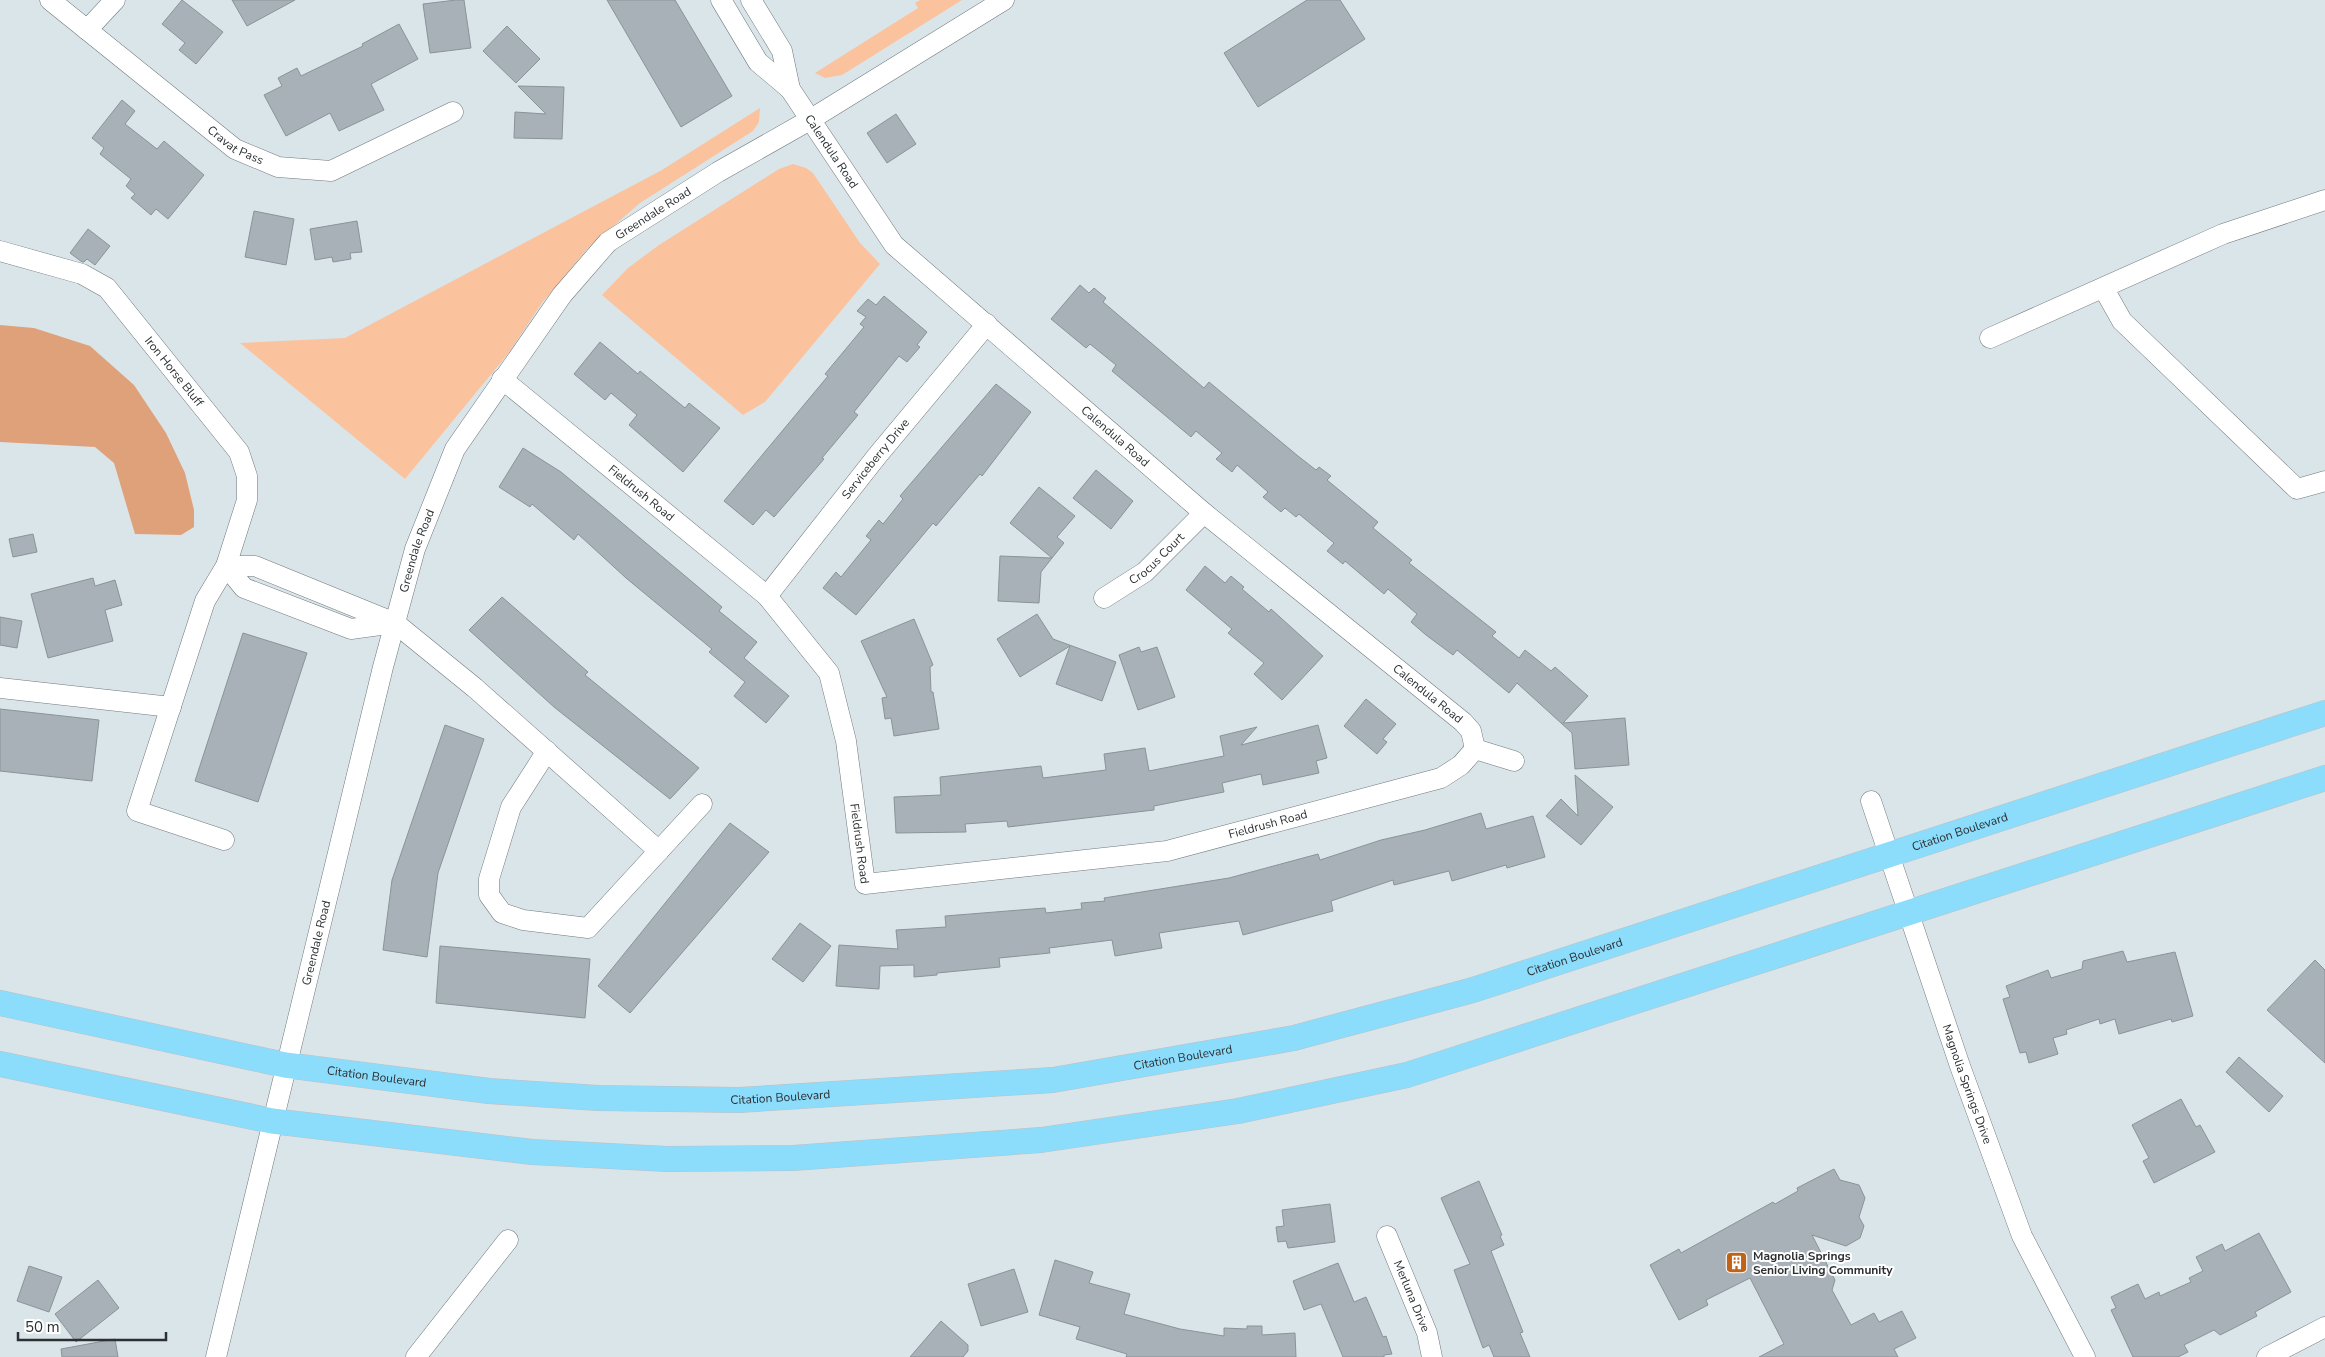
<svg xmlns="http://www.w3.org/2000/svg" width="2325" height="1357" font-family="'Nunito Sans',sans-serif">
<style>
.green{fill:#fbc29e}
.water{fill:#dfa17a}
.building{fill:#a7b1b7;stroke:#899398}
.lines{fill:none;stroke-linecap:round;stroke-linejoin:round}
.minor-casing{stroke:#70797e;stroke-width:21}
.major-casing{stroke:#c0c1c2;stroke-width:26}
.minor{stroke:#fff;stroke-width:20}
.major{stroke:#8cdcfc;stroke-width:25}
.labels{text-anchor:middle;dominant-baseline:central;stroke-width:4;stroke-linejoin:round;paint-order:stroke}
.street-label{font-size:12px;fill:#2c3032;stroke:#fff}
.poi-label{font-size:12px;font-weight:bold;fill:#2c3032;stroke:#fff;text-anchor:start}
</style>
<rect width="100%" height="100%" fill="#dae5ea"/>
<g class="green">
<polygon points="920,0 962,0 842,75 825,78 815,73 918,8 915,3"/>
<polygon points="760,108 759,122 753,131 640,203 588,248 542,303 507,355 405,479 240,343 345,338 662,170"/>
<polygon points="793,164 806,168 813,173 860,243 880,264 765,402 743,415 602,295 628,268 659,245 779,169"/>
</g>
<polygon class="water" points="0,325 34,328 90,346 134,385 166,433 185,473 194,510 194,527 181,535 135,534 114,463 95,447 0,442"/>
<g class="building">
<polygon points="182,0 223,32 196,64 179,50 185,43 162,24"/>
<polygon points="232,0 295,0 247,26"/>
<polygon points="456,0 464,0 471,48 430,53 423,4"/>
<polygon points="607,0 675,0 732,96 681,127"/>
<polygon points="1307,0 1340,0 1365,39 1258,107 1224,53"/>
<polygon points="399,24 418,59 371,84 384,110 339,131 330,113 286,136 264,95 282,86 278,78 297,68 301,76 363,46 362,44"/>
<polygon points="507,26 540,59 516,83 483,51"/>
<polygon points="518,86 564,87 562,139 514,138 515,112 546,114"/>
<polygon points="122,100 135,111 125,124 157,149 164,141 204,175 168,219 156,209 151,215 131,198 135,194 126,186 131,179 100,154 104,148 92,138"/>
<polygon points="896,114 916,144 887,163 867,133"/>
<polygon points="254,211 294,219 286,265 245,257"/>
<polygon points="357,221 362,252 350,253 351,259 333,262 332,257 315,260 310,229"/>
<polygon points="88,229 110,246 95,265 87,259 84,262 82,262 70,253"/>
<polygon points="1080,285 1089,293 1094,288 1106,298 1103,302 1204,388 1209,382 1298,456 1316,470 1319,467 1331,476 1327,480 1378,522 1373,528 1412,560 1409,563 1496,632 1492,636 1519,658 1525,650 1551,671 1555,667 1588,696 1563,723 1625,718 1629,765 1575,769 1572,733 1517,683 1509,693 1457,650 1453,655 1426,635 1411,622 1417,614 1388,589 1384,594 1345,561 1343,564 1327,551 1334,543 1299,514 1296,517 1285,508 1281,512 1263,497 1268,492 1237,465 1232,472 1216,459 1222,453 1196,431 1191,437 1112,371 1116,365 1090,344 1086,348 1051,319"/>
<polygon points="884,296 927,332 917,345 920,347 907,362 899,356 854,412 858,415 822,458 824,459 774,517 766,510 753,525 724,501 828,376 825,374 864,327 860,324 866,317 857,311 868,299 876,305"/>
<polygon points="600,342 638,374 640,371 685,408 689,403 720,428 683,472 629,425 637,415 611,393 605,400 574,374"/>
<polygon points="996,384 1031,412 982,476 980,474 968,488 936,526 933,523 856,615 823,588 836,572 841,577 871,540 866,536 879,520 883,524 903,499 900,496"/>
<polygon points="523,448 561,472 602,506 722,607 719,611 757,642 744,658 789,696 766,723 734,696 745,682 709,652 712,649 626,578 578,534 574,540 532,504 530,507 499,487"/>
<polygon points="1096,470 1133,501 1111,529 1073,498"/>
<polygon points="1039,487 1075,516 1057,537 1064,543 1052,558 1010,523"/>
<polygon points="33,534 37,552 13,557 9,539"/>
<polygon points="1000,556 1052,558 1041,572 1039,603 998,601"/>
<polygon points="1205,566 1225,583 1231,576 1244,587 1242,589 1269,612 1271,609 1323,656 1282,700 1254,674 1264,663 1228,633 1232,629 1186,590"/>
<polygon points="93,578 95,586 115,580 122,605 105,610 113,641 48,658 31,594"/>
<polygon points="502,597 588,672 585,675 699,768 670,799 554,707 469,630"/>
<polygon points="1037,614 1053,639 1116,662 1102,701 1056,684 1070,646 1020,677 997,639"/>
<polygon points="0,617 22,621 17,648 0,645"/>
<polygon points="914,619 933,665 930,667 931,692 933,692 939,729 894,736 891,718 885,719 882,698 887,697 861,641"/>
<polygon points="243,633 307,653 258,802 195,781"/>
<polygon points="1139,647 1141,652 1157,647 1175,697 1138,710 1119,655"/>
<polygon points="1366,699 1396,724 1383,739 1387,742 1377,754 1344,726"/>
<polygon points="0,709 99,720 92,781 0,771"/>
<polygon points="445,725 484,739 438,873 427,957 383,950 392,880"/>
<polygon points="1318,725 1327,758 1316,761 1319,773 1263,785 1261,774 1222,783 1224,792 1154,806 1154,810 1008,827 1007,821 965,824 966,832 896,833 894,797 941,795 940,777 1041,766 1043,778 1106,770 1104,754 1145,748 1149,771 1224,756 1220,736 1257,727 1241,745"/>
<polygon points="1575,775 1613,807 1581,845 1546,816 1561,799 1578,816"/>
<polygon points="1481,813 1486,829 1533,816 1545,857 1507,868 1506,865 1452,881 1449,871 1394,885 1393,880 1331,901 1333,911 1243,935 1239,921 1159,933 1162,948 1115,956 1112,940 1049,948 1050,953 999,958 1000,967 937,973 937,975 914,977 914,965 880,966 879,989 836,986 839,945 898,949 896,930 946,927 945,916 1045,908 1046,913 1082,909 1081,903 1105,901 1104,898 1229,878 1318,854 1320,860 1381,840 1425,830"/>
<polygon points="730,823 769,852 630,1013 598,986"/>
<polygon points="800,923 831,946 803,982 772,959"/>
<polygon points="440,946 590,959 585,1018 436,1003"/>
<polygon points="2123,951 2127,962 2175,952 2193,1016 2172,1022 2171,1019 2119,1034 2115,1019 2100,1024 2099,1019 2066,1030 2067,1034 2053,1038 2058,1054 2029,1063 2026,1052 2020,1053 2003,999 2010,997 2006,986 2048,970 2051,978 2082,969 2083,961"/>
<polygon points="2315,960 2325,970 2325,1063 2267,1010"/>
<polygon points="2239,1057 2283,1096 2269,1112 2226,1072"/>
<polygon points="2181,1099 2196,1127 2200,1125 2215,1152 2154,1183 2143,1161 2149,1158 2132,1125"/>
<polygon points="1834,1169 1840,1180 1859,1185 1865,1198 1859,1217 1864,1226 1860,1238 1846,1246 1812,1235 1835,1280 1832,1290 1851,1325 1874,1313 1879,1322 1902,1311 1916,1338 1894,1349 1898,1357 1759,1357 1784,1344 1750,1278 1706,1300 1708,1305 1679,1320 1650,1265 1679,1249 1681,1253 1773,1202 1775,1204 1798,1191 1797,1188"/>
<polygon points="1479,1181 1502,1235 1500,1236 1504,1245 1491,1251 1523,1332 1520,1333 1530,1357 1494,1357 1489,1345 1483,1348 1454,1270 1470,1264 1441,1198"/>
<polygon points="1330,1204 1335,1242 1288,1248 1286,1241 1278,1242 1276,1227 1284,1226 1282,1210"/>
<polygon points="2259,1233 2291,1292 2255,1312 2257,1316 2236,1327 2220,1335 2214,1330 2184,1345 2188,1352 2178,1357 2133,1357 2111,1310 2116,1308 2111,1297 2138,1284 2145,1299 2159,1292 2160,1296 2191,1282 2189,1278 2203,1271 2196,1257 2222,1244 2225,1251"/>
<polygon points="1055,1260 1093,1272 1089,1283 1130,1294 1124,1314 1180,1329 1224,1336 1224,1328 1247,1329 1247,1326 1262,1326 1262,1335 1295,1333 1296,1357 1126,1357 1127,1354 1076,1339 1080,1327 1039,1315"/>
<polygon points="1338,1263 1354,1302 1366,1297 1383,1337 1386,1336 1392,1354 1384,1355 1384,1357 1343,1357 1321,1304 1304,1310 1293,1281"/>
<polygon points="29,1266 62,1277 49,1312 17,1301"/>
<polygon points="1014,1269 1028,1312 981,1326 968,1284"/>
<polygon points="98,1280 119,1308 76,1342 55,1314"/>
<polygon points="941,1321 968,1345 968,1351 963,1357 910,1357"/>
<polygon points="115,1339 118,1357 62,1357 61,1349"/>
</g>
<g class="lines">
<defs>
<g id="minor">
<path id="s1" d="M50,0L235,149L278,167L331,171L453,112"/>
<path id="s2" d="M721,0L758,62L790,89L894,245L1204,513L1463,722L1471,731L1475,749"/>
<polyline points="751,0 782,51 790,89"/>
<polyline points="87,30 115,0"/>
<path id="s3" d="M0,251L82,274L107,288L239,452L247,476V500L226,566L205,601L137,811L224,840"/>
<polyline points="2104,289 2122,321 2297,489 2325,481"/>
<polyline points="1990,338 2223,234 2325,200"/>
<path id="s4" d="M502,379L767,596L829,673L846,741L865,884L1167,851L1441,778L1461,765L1475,749"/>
<path id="s5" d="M767,596L877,456L987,324"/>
<path id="s6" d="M1104,598L1145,572L1204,513"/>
<polyline points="395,623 351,629 244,588 226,566 255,566 395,623 475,688 659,851"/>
<polyline points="0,688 171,707"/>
<polyline points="1475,749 1514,761"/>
<polyline points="547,751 511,807 489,879 489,895 502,913 523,920 588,928 702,804"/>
<path id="s7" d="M1871,801L1960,1066L2022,1236L2085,1357"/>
<path id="s8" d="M1387,1236L1427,1333L1432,1357"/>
<path id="s9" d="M216,1357L383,667L415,549L455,449L562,295L608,242L718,172L808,121L1004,0"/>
<polyline points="416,1357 508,1240"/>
<polyline points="2267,1357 2325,1327"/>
</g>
<g id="major">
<path id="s10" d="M0,1003L285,1065L489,1091L598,1098L739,1100L1053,1080L1294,1038L1473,990L2325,713"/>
<polyline points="0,1064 272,1121 532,1152 667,1159 793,1158 1041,1140 1238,1111 1407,1075 2325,778"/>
</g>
</defs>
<use href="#minor" class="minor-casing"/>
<use href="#major" class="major-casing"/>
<use href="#minor" class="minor"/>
<use href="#major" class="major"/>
</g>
<defs>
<symbol id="building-square" viewBox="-11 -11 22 22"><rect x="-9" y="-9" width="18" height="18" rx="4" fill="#c16316" stroke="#fff"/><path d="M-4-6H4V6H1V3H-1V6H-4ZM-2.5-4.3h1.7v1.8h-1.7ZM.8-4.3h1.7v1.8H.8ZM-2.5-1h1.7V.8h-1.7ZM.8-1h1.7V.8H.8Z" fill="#fff"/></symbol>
</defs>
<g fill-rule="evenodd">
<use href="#building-square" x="1724" y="1250" width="25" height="25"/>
</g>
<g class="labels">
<g class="street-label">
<text stroke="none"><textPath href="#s1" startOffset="236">Cravat Pass</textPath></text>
<text stroke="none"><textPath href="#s2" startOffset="189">Calendula Road</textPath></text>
<text stroke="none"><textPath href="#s9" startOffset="1251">Greendale Road</textPath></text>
<text stroke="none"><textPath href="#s3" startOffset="221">Iron Horse Bluff</textPath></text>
<text stroke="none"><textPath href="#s2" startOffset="594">Calendula Road</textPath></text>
<text stroke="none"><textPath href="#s5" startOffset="175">Serviceberry Drive</textPath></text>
<text stroke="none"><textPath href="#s4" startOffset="180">Fieldrush Road</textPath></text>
<text stroke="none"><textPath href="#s9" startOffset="831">Greendale Road</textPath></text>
<text stroke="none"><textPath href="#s6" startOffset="66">Crocus Court</textPath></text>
<text stroke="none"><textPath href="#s2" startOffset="999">Calendula Road</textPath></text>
<text stroke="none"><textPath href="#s4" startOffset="1064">Fieldrush Road</textPath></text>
<text stroke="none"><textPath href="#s10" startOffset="2004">Citation Boulevard</textPath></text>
<text stroke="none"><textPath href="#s4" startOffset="615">Fieldrush Road</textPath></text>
<text stroke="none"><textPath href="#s9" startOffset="426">Greendale Road</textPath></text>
<text stroke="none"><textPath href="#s10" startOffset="1599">Citation Boulevard</textPath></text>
<text stroke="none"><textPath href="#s10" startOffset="1194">Citation Boulevard</textPath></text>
<text stroke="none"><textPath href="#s10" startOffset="384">Citation Boulevard</textPath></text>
<text stroke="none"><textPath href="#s7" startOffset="299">Magnolia Springs Drive</textPath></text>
<text stroke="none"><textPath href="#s10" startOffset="789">Citation Boulevard</textPath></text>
<text stroke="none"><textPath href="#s8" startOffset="65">Merluna Drive</textPath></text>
</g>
<g class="poi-label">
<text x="1753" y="1256">Magnolia Springs<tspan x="1753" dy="14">Senior Living Community</tspan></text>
</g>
</g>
<path d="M18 1332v8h148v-8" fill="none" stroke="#2c3032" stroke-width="2.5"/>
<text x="25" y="1332" font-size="15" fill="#2c3032" stroke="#ffffff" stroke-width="4" paint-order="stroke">50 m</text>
</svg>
